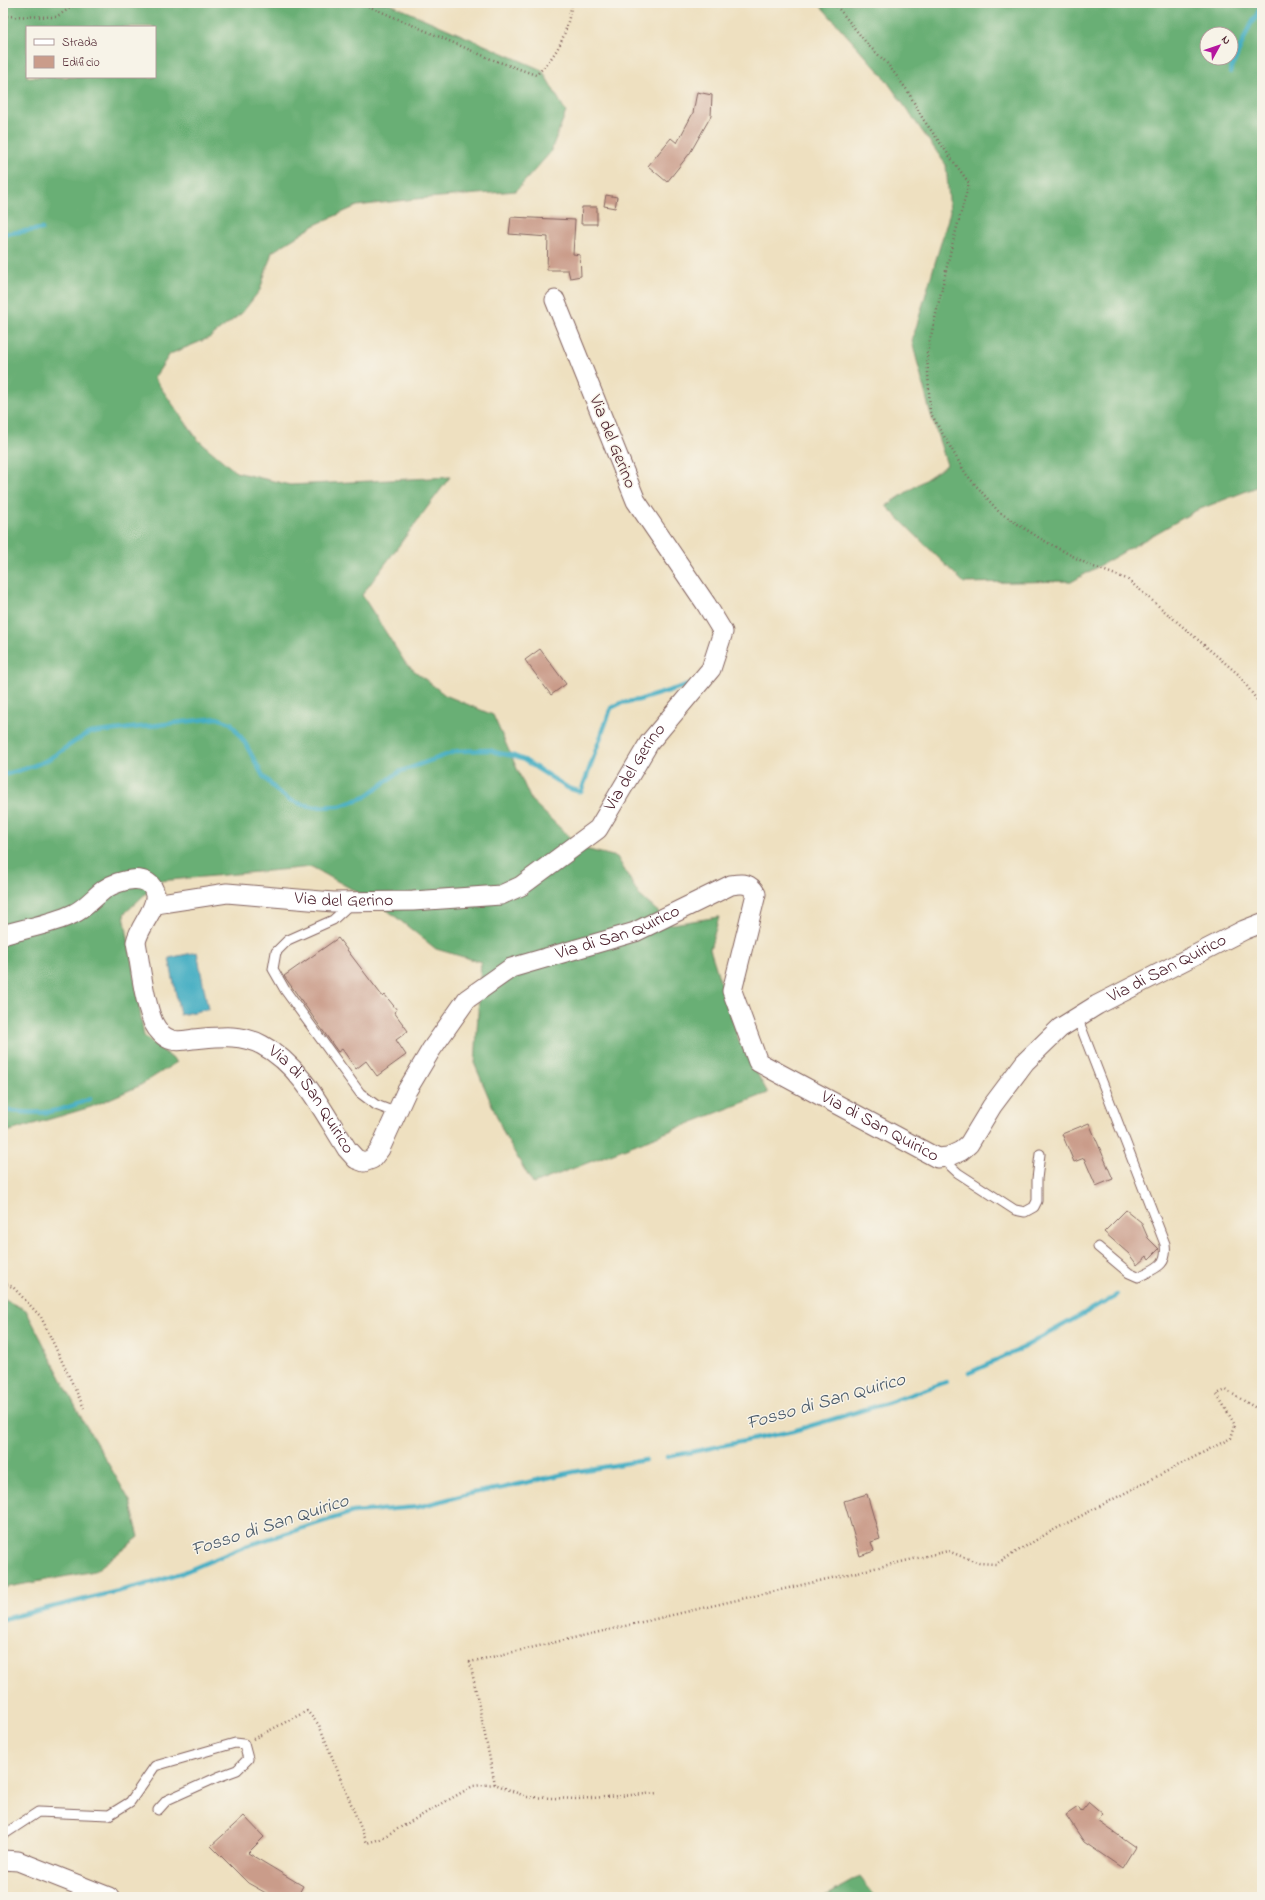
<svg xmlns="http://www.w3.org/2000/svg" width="1265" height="1900" font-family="'Indie Flower',sans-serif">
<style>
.forest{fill:#69af74;stroke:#5a6750;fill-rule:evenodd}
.water{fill:#44aec3;stroke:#476677}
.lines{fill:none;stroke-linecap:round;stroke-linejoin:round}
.stream{stroke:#44aec3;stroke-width:4.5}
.building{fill:#ca9c8a}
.service-casing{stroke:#83635f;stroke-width:11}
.minor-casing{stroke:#83635f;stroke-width:21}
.path{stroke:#83635f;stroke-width:2.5;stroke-dasharray:1 3;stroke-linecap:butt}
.service{stroke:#fff;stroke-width:9}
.minor{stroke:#fff;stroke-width:19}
.labels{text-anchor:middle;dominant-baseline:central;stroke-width:3;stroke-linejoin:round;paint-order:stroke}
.street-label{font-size:18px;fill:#4a1f2b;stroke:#f7f3e8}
.water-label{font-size:19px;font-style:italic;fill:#485868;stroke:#f7f3e8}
</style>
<rect width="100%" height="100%" fill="#f7f3e8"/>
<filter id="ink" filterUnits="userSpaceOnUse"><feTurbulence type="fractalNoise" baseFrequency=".025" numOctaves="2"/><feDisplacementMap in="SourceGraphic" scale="8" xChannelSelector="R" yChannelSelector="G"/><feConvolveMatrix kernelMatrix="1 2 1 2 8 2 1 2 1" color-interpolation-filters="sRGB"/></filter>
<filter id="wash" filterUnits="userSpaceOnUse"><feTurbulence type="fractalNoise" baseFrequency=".012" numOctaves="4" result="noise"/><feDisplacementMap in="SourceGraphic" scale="16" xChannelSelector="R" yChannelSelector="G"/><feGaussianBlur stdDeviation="0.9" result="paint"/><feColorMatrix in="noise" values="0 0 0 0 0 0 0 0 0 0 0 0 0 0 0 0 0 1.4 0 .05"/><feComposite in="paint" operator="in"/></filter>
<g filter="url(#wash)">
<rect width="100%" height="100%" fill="#eee0c0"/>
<g class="forest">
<path d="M3,3H388L542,70L566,112L550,153L516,191L415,199L357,206L317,224L272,252L260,290L242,313L209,338L170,354L154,378L198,440L236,472L290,485L450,477L362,595L406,664L445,695L493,715L531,800L581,848L617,857L639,895L672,924L719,917L710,949L739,1041L768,1093L533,1184L506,1138L475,1065L481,962L436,949L382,906L312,867L159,881L124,914L144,1036L177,1062L139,1086L91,1107L3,1133ZM27,27H155V77H27Z"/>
<polygon points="618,3 638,3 637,9"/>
<path d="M818,3H1262V485L1195,511L1073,581L964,583L886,506L947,465L930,412L912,341L950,212L946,165L884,77ZM1207,34H1231V58H1207Z"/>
<polygon points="3,1299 26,1310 81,1417 130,1501 139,1537 95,1571 3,1588"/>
<polygon points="859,1877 875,1897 823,1897"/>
</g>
<polygon class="water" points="197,952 208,1009 180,1015 169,958"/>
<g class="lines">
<g class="stream">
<polyline points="1230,72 1250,25 1256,17 1262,3"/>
<polyline points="3,234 42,229"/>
<path d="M3,775C18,771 33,767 47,760C62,752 74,740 90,733L217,718L231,723L245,743L263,776L277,791L290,800L301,804L315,807L340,806L365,797L399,772L457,751L490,750L498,753L514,756L524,760L568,788L581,792L611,708L621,703L639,700L691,684"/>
<path d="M3,1110C42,1115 53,1114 90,1099"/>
<polyline points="969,1373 1015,1352 1117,1295"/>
<polyline points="667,1457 793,1431 887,1403 946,1382"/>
<polyline points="3,1619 152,1583 182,1573 246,1546 353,1512 418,1507 472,1493 502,1488 573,1472 645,1460"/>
</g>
</g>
<g id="blocks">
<g class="building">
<polygon points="697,92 712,95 711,116 690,153 667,182 648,166 671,138 677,143 693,113"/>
<polygon points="606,195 617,197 615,208 604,206"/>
<polygon points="582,207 597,207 597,224 581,224"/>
<polygon points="511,217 575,220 573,254 580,255 581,276 570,278 568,270 547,270 548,237 509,234"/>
<polygon points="540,649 566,684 551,695 525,660"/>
<polygon points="338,938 383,997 385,995 397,1010 394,1012 408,1031 396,1040 406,1055 377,1076 366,1061 356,1069 342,1049 338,1052 284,976"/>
<polygon points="1089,1123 1113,1179 1096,1186 1084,1158 1074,1162 1062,1134"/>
<polygon points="1126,1210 1141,1222 1148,1238 1159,1249 1149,1259 1147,1256 1137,1265 1129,1254 1104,1232"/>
<polygon points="867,1494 880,1539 871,1542 874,1551 860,1556 844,1501"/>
<polygon points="1089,1802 1103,1814 1098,1821 1135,1847 1122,1868 1084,1842 1066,1815 1078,1807 1081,1812"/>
<polygon points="244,1816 264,1837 248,1853 303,1886 297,1897 273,1897 248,1883 211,1846"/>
</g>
</g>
</g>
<g filter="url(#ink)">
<use href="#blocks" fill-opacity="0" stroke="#83635f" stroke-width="1"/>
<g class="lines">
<defs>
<g id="service">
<polyline points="346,902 345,909 333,920 288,940 276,952 273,969 285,990 360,1093 376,1105 397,1113"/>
<path d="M1077,1017L1165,1244C1168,1266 1156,1268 1138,1277L1129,1273L1098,1247"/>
<polyline points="942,1158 958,1173 1015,1210 1025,1212 1034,1207 1037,1201 1037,1179 1040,1154"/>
<polyline points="3,1835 38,1812 109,1815 130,1802 155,1766 235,1743 244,1744 248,1759 237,1770 218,1777 167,1800 158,1810"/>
</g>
<g id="minor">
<path id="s1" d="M155,904L227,893L333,902L413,901L501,895L521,886L598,829L649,743L711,669L723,632L706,604L636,501L555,300"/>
<path id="s2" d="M3,935C26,928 52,924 73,914C85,909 94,897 105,889C118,880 152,871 155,895C157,909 139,926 136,942C141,968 143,997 153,1022C157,1030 164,1038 172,1040C179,1042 187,1040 193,1039C217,1037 240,1033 262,1045C302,1066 323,1112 347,1149L356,1159L364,1162L372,1159L380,1149L406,1092L431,1050L467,999L511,968L635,932L731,885C744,883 750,883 756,894L732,991L758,1062L937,1158L948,1157L961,1151L969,1144L992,1106L1025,1062L1060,1028L1097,1005L1244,930L1262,923"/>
<polyline points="3,1860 18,1861 109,1897"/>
</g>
</defs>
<use href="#service" class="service-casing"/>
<use href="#minor" class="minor-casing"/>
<g class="path">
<path d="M361,3L491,59L536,75C560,52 566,35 572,3"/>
<polyline points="834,3 869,46 886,62 907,90 923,119 969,183 951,249 927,353 930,412 966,474 999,512 1041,539 1091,566 1127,579 1238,674 1262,707"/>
<polyline points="3,16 56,17 78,3"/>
<polyline points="3,1283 13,1287 41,1317 84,1408"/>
<polyline points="253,1739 307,1711 319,1725 367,1843 380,1839 473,1786 495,1784 527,1797 578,1799 658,1793"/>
<polyline points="495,1784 470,1662 948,1551 979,1563 996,1564 1048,1533 1231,1438 1235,1425 1217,1394 1226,1390 1261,1411 1262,1410"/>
</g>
<use href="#service" class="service"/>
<use href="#minor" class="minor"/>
</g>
</g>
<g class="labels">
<g class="street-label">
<text transform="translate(612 442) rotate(68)">Via del Gerino</text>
<text stroke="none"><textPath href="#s1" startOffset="537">Via del Gerino</textPath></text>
<text stroke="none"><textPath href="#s1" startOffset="190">Via del Gerino</textPath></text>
<text stroke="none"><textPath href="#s2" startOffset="945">Via di San Quirico</textPath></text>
<text stroke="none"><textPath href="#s2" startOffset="1783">Via di San Quirico</textPath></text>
<text stroke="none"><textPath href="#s2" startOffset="500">Via di San Quirico</textPath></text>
<text stroke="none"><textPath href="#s2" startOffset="1411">Via di San Quirico</textPath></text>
</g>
<g class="water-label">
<text transform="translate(826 1402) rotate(-16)">Fosso di San Quirico</text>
<text transform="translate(270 1526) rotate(-18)">Fosso di San Quirico</text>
</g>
</g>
<rect width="1265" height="1900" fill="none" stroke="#f7f3e8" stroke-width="16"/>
<rect x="26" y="26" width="130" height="52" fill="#f7f3e8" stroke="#b29e9c"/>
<rect x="34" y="39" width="20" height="6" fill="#ffffff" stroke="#b29e9c"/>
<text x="62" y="46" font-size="12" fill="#4a1f2b">Strada</text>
<rect x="34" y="56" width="20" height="12" fill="#ca9c8a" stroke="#b29e9c"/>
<text x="62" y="66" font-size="12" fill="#4a1f2b">Edificio</text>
<g transform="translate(1219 46) rotate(50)"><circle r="19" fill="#f7f3e8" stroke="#b29e9c"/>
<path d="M0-3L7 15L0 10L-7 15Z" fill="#b5179e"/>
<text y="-6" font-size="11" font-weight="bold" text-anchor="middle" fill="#4a1f2b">N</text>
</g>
</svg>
